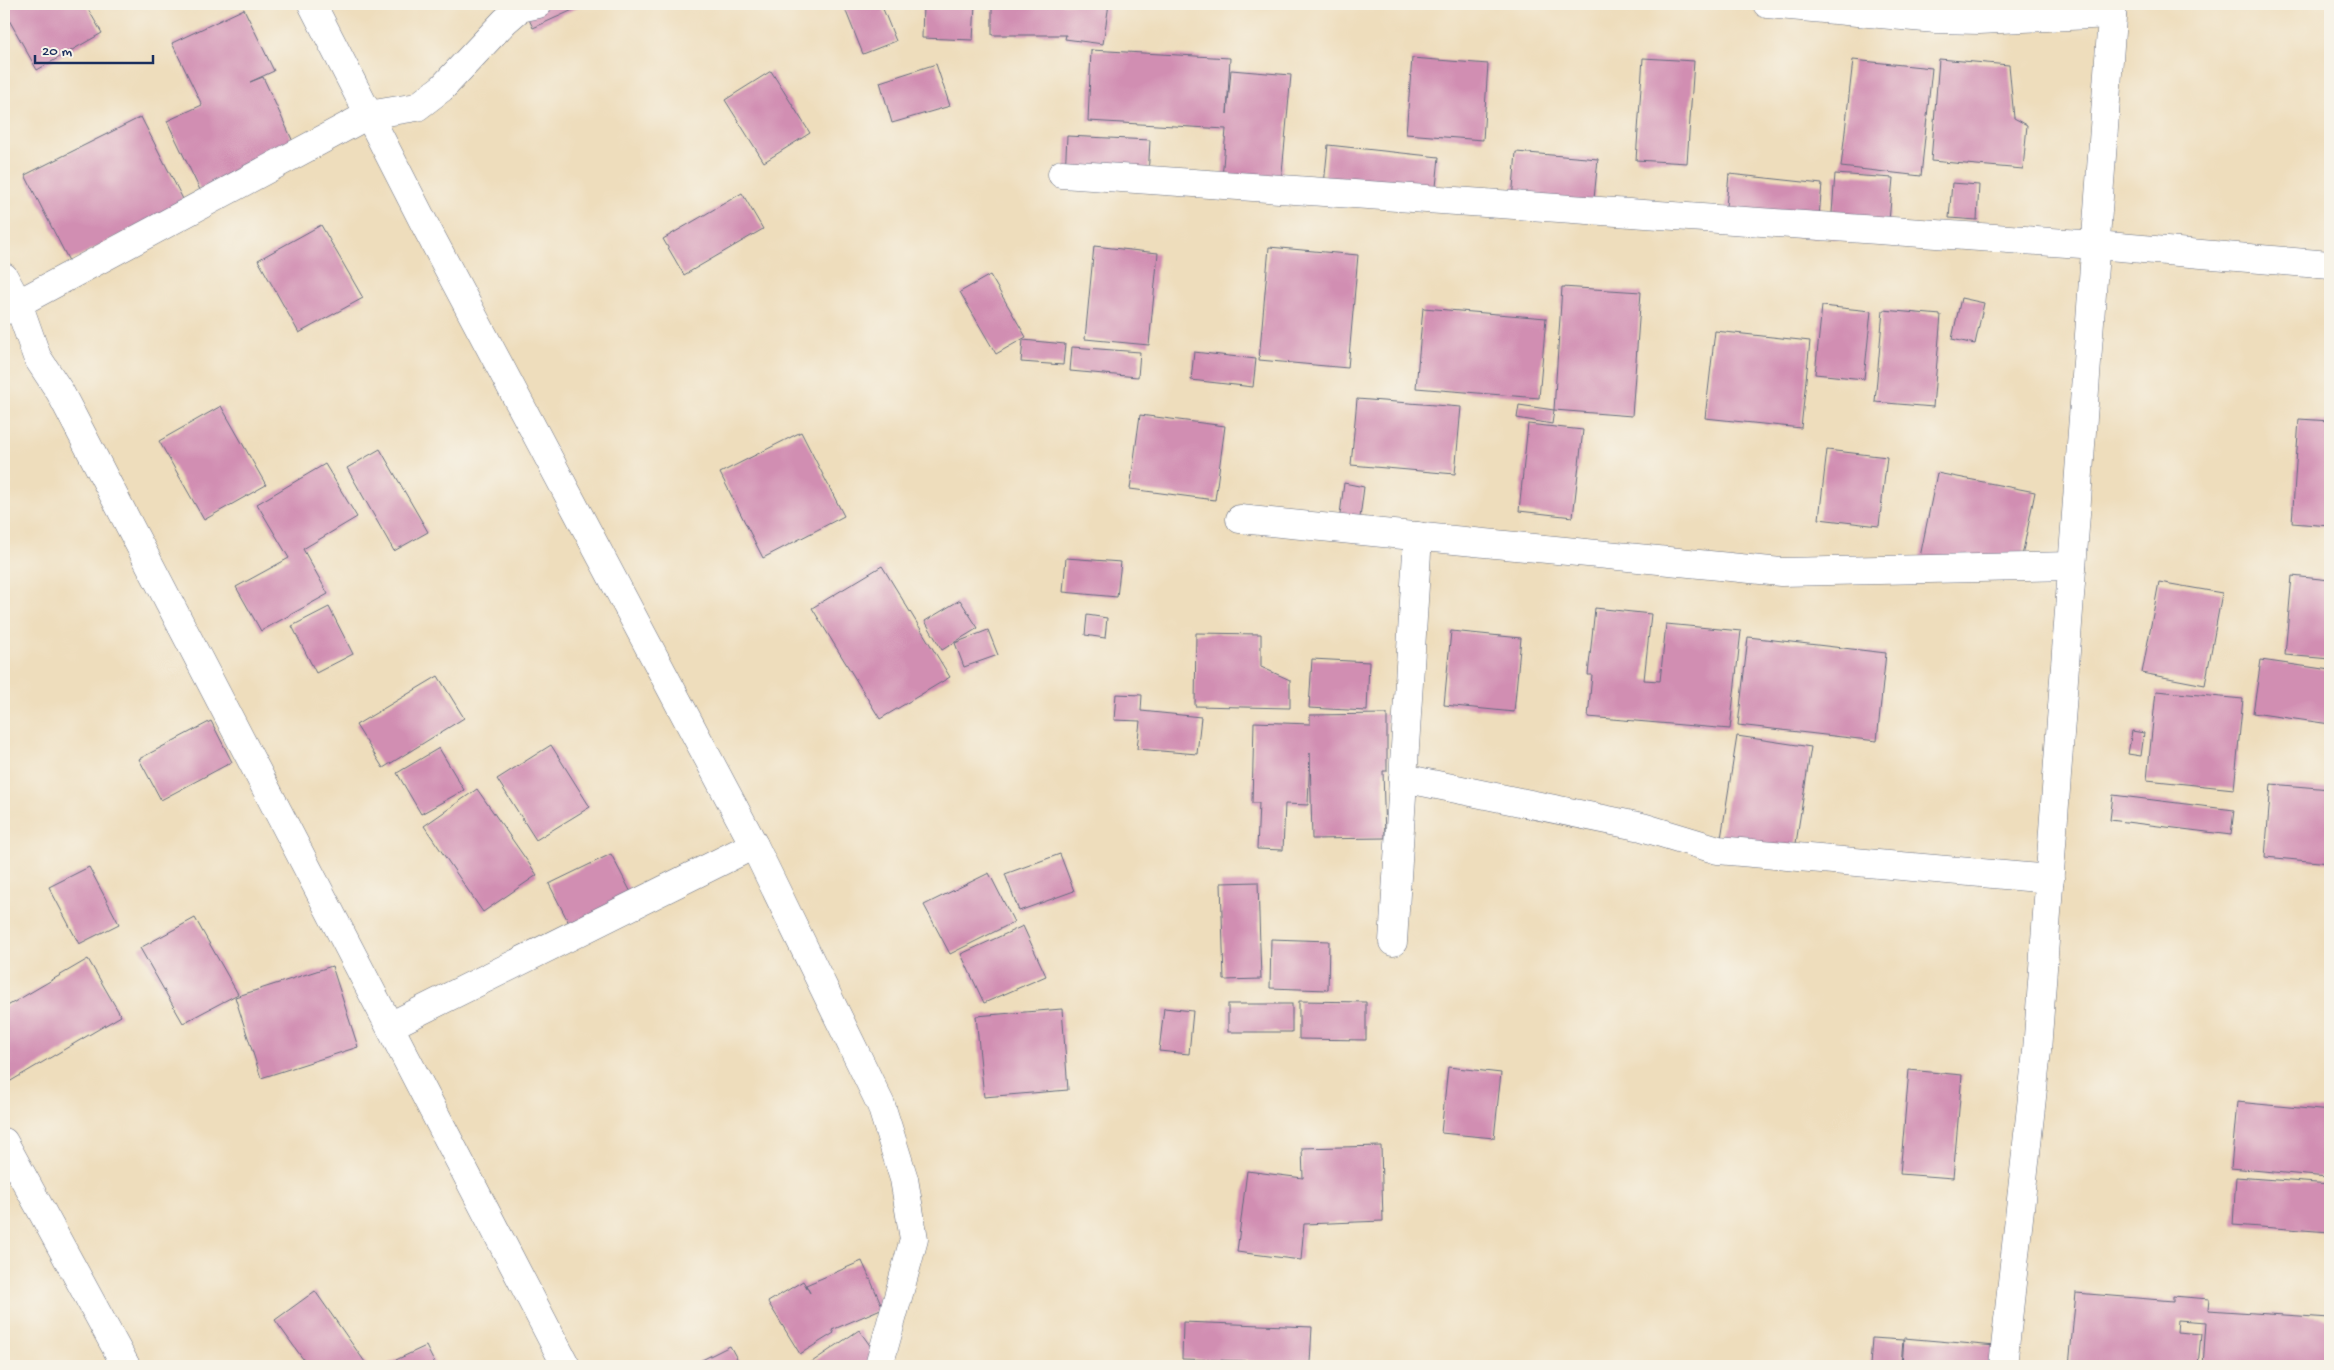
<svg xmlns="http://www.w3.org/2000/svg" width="2334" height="1370" font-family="'Gochi Hand',sans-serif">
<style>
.building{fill:#d18eb2}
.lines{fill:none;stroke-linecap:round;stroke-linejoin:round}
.street-casing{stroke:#656c7f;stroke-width:29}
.street{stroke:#fff;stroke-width:28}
</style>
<rect width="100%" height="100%" fill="#f7f3e8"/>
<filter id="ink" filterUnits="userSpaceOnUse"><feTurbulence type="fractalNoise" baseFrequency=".02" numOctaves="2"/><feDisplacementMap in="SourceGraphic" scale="10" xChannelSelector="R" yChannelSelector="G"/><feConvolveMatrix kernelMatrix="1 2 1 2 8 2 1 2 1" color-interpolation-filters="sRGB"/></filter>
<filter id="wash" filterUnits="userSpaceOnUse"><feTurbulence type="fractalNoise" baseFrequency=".0096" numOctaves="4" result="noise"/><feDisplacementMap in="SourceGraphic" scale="20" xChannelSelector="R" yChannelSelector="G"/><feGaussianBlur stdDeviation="1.12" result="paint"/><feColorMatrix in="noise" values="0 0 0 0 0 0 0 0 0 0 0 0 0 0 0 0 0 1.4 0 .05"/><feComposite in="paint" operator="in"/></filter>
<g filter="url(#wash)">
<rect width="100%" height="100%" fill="#eeddbc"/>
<g id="blocks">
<g class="building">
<polygon points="4,4 85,4 102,33 37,70 4,11"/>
<polygon points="522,4 586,4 533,28"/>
<polygon points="843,4 881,4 896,41 863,54"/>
<polygon points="923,4 975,4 973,40 922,38"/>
<polygon points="992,4 1109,4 1103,44 1065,39 1066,35 992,35"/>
<polygon points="244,9 274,71 250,82 263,77 295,146 200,190 167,121 202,105 172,43"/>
<polygon points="1091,50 1230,58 1227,114 1231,70 1291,75 1281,184 1222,179 1226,129 1088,121"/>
<polygon points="1412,58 1488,64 1483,140 1406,134"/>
<polygon points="1643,58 1694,61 1687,163 1636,160"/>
<polygon points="1939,59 2009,65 2014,118 2027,125 2023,169 1931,161"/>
<polygon points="1853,60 1932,68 1921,176 1841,167"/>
<polygon points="936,64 950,106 892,123 880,82"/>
<polygon points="771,71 810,133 764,162 725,100"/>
<polygon points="141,117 185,203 69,261 25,175"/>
<polygon points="1067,136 1150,140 1148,178 1065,174"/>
<polygon points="1328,145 1439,157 1434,207 1323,195"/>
<polygon points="1516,152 1598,159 1592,219 1511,212"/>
<polygon points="1729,174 1822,184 1817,238 1724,228"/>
<polygon points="1835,174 1893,178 1887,243 1830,238"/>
<polygon points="1952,183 1979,185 1977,220 1949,218"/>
<polygon points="742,193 763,229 684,275 663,239"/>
<polygon points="321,225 363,298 299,333 258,260"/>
<polygon points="1094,246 1158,253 1149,345 1085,339"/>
<polygon points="1269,247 1358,255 1348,368 1259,360"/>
<polygon points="990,275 1026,337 996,354 960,292"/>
<polygon points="1562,287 1641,292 1632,416 1554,410 1552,424 1517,418 1519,405 1554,410"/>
<polygon points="1961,298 1984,303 1975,344 1952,339"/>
<polygon points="1822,306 1871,311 1864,379 1815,374"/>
<polygon points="1423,308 1546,318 1539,398 1416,388"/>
<polygon points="1883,310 1941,315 1933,407 1875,402"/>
<polygon points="1715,331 1810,341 1801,428 1705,418"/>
<polygon points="1023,340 1065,344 1063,365 1021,362"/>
<polygon points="1072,347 1140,352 1138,377 1070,371"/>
<polygon points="1194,352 1256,359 1253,387 1191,380"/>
<polygon points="1357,399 1461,407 1455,474 1351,465"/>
<polygon points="221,406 266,485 204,520 159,441"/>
<polygon points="1140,415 1225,426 1215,500 1130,489"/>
<polygon points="2299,419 2330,421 2330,526 2292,523"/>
<polygon points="1528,424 1583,430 1573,517 1519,511"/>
<polygon points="801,432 844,516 763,558 720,473"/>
<polygon points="380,449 428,532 394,551 347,468"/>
<polygon points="1827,450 1887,457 1879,526 1819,519"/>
<polygon points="325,464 357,517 303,549 328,594 261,631 236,587 289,558 257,504"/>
<polygon points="1937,473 2035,492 2018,576 1920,557"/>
<polygon points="1344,483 1364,487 1357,541 1337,538"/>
<polygon points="1066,558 1121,562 1117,597 1063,592"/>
<polygon points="882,566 950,677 880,719 812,608"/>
<polygon points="2292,576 2330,580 2330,659 2285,655"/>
<polygon points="2159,582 2222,593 2205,685 2142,673"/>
<polygon points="960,600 978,628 942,650 925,621"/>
<polygon points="329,607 353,654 316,673 292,626"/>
<polygon points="1595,608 1651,614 1644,680 1660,681 1666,624 1741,631 1730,729 1588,717 1592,675 1588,675"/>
<polygon points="1087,615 1107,618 1105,638 1085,635"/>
<polygon points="988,630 998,655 964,667 955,643"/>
<polygon points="1451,631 1521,638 1514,712 1444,705"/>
<polygon points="1196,633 1261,634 1261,667 1290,680 1290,708 1195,706"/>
<polygon points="1748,637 1886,653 1877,741 1738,725"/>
<polygon points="1312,659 1369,662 1367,711 1309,708"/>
<polygon points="2261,660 2330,670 2330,724 2253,713"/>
<polygon points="438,676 464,718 383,768 356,725"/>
<polygon points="2156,691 2243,699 2234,789 2147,780"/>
<polygon points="1116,694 1142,695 1141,711 1201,717 1197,754 1137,749 1140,721 1114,720"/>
<polygon points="1387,714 1387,771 1383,771 1385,838 1312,839 1310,753 1308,805 1285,804 1283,850 1257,849 1259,803 1252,803 1254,722 1310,724 1310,715"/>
<polygon points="211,721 232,762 161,800 139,759"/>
<polygon points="2132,731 2144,733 2141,756 2128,754"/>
<polygon points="1737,736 1811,747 1794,856 1720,845"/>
<polygon points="551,745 590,807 536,840 497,779"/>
<polygon points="439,748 464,790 421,814 397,773"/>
<polygon points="2271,784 2330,789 2330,863 2265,857"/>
<polygon points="477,789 537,875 483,912 424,826"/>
<polygon points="2113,795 2234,810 2231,835 2110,820"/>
<polygon points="611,854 637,904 575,935 549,884"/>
<polygon points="1060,854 1074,891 1019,911 1005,874"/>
<polygon points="89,867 119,924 79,944 49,887"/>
<polygon points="989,873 1014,922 950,954 924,905"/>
<polygon points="1258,882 1261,979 1224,980 1221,883"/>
<polygon points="195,918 238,994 183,1023 140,948"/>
<polygon points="1023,926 1046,976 984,1003 961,954"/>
<polygon points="1271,939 1329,941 1328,990 1270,988"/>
<polygon points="88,959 121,1016 9,1082 4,1073 4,1008"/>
<polygon points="332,966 358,1047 261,1078 235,997"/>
<polygon points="1299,1001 1366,1002 1366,1040 1299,1039"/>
<rect x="1228" y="1004" width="64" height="28"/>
<polygon points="1164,1008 1193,1011 1189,1054 1159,1051"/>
<polygon points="1062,1009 1068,1090 984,1097 976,1016"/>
<polygon points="1448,1067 1501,1073 1494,1138 1441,1133"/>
<polygon points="1909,1070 1962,1075 1953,1178 1900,1174"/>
<polygon points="2237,1102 2330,1111 2327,1177 2231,1168"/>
<polygon points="1381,1146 1383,1221 1304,1224 1301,1260 1237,1252 1247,1171 1303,1178 1302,1148"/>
<polygon points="2236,1177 2330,1184 2330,1232 2233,1225"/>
<polygon points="862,1261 883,1308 832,1330 834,1333 800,1354 768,1302 803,1281 810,1293 806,1285"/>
<polygon points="315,1291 367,1365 366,1366 308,1366 275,1320"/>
<polygon points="2076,1293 2173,1301 2173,1296 2209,1299 2208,1310 2330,1318 2330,1366 2203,1366 2206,1322 2178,1320 2177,1332 2201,1334 2198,1366 2069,1366"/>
<polygon points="1183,1322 1312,1327 1310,1363 1182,1359"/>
<polygon points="859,1330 881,1361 873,1366 806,1366"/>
<polygon points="1872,1338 1903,1340 1901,1366 1870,1366"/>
<polygon points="1904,1338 1996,1346 1994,1366 1902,1366"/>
<polygon points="426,1346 436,1366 383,1366"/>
<polygon points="730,1346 741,1366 690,1366"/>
</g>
</g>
</g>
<g filter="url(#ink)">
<use href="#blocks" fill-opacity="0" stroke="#656c7f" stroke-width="1"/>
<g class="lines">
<defs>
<g id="street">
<polyline points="312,4 426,227 754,845 881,1105 904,1179 914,1239 879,1366"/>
<polyline points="1767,4 1936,19 1979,20 2112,14"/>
<polyline points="1062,174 2096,245 2330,265"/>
<polyline points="4,277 18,303 37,357 60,392 566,1366"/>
<polyline points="4,311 368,115 417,107 442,88 505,21 520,8 538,4"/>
<polyline points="1240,519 1781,572 2072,566"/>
<polyline points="1403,778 1642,827 1718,850 2050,879"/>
<polyline points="1393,942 1418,536"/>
<polyline points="390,1026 754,845"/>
<polyline points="4,1142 126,1366"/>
<polyline points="2003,1366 2037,1051 2113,4"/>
</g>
</defs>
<use href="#street" class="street-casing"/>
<use href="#street" class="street"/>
</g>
</g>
<rect width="2334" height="1370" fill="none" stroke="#f7f3e8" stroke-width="20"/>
<path d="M35 55v8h118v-8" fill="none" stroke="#1b2f5e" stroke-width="2.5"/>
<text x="42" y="55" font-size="15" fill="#1b2f5e" stroke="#f7f3e8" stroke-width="4" paint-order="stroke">20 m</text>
</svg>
